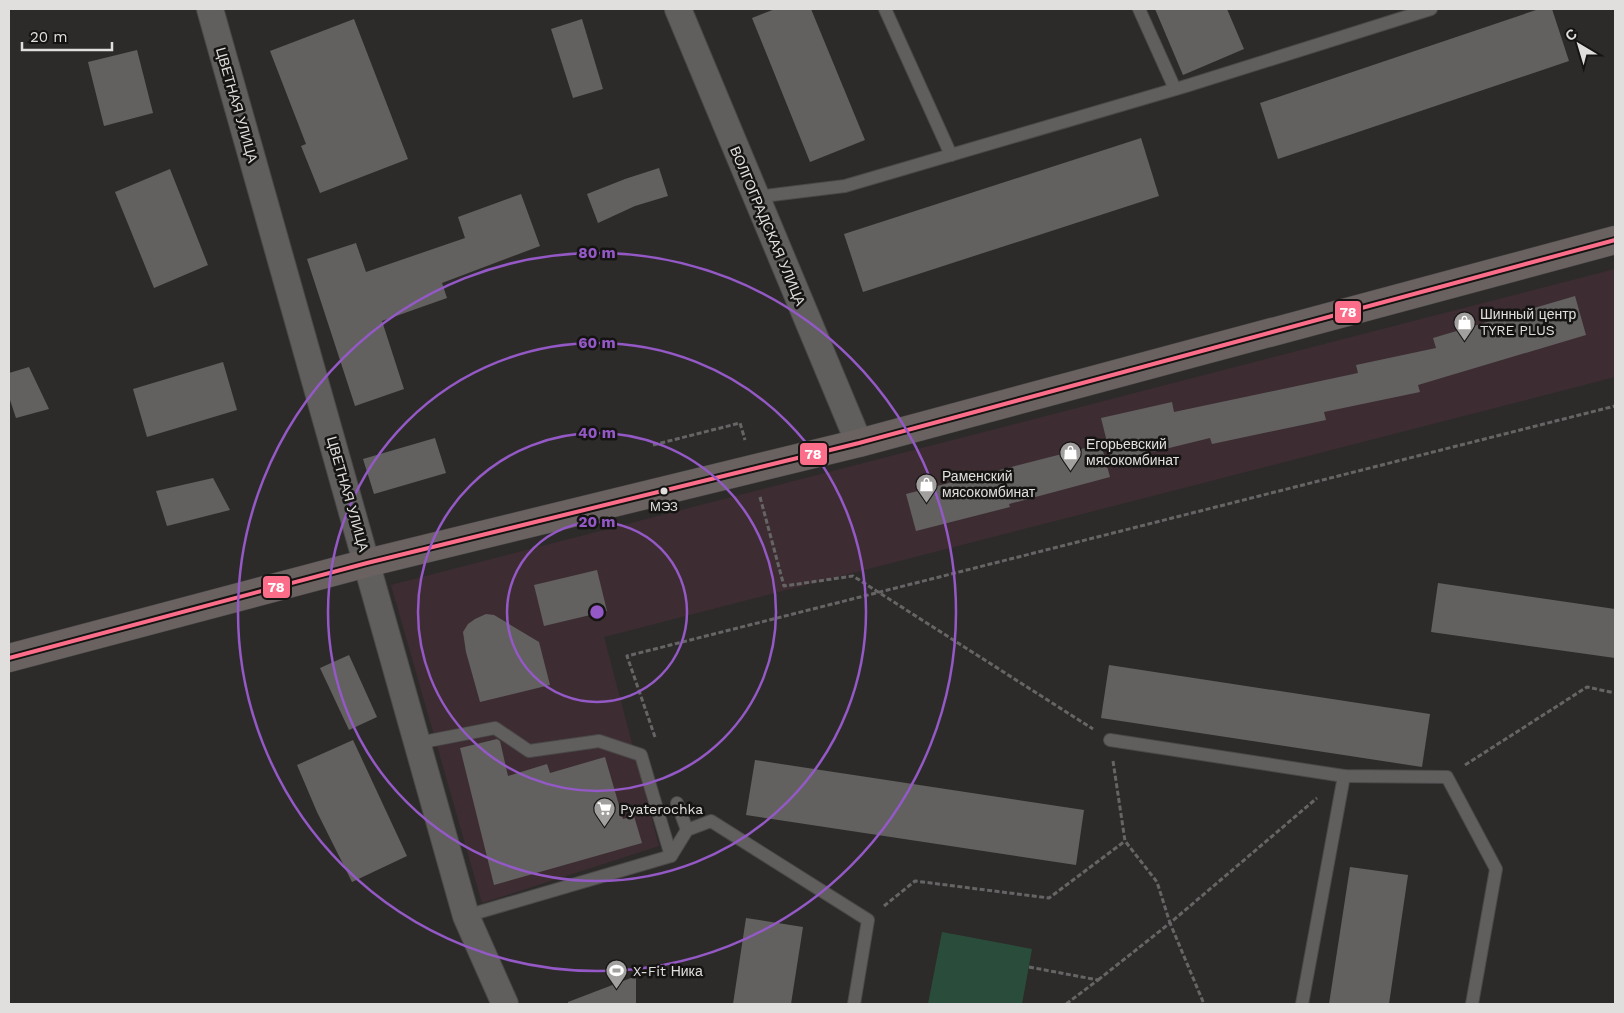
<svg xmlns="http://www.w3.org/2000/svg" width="1624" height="1013" font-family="'Work Sans',sans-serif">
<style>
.commercial{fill:#3d2d32}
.green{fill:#2a4d3b}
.building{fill:#626160}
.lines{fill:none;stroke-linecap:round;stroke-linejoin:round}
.lane-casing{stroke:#4a4848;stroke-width:14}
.street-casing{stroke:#4a4848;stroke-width:28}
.primary-casing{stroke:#4a4848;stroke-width:29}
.path{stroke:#666565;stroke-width:3;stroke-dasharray:5 2.5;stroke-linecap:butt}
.lane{stroke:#605f5e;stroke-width:12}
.street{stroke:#605f5e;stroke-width:26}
.primary{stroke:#696260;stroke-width:28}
.bus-1-casing{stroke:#151413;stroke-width:8}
.bus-1{stroke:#fb6d88;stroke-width:4}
.ring{fill:none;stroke:#9459c6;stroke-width:2.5}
.bus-dot{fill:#e1dfdd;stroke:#151413;stroke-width:2}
.labels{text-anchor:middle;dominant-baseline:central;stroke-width:5;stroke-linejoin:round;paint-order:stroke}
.bus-label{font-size:13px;fill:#e1dfdd;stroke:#151413}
.street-label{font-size:14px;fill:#e1dfdd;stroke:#151413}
.poi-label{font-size:14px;fill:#e1dfdd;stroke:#151413;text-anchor:start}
.centre{fill:#9459c6;stroke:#151413;stroke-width:2.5}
.ring-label{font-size:15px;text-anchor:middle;font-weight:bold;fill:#9459c6;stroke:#151413;stroke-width:5;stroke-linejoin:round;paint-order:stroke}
.line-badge{stroke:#151413;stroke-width:2}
.badge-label{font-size:14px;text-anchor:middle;font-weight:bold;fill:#fff}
</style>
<rect width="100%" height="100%" fill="#2d2b2a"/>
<polygon class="commercial" points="1615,269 1615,377 604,637 659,846 482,903 391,585"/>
<polygon class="green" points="942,932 1032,949 1022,1004 928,1004"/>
<g class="building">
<polygon points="775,9 811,9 865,140 810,162 752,18"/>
<polygon points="1155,9 1227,9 1244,49 1183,75"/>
<polygon points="1539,9 1552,9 1569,61 1278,159 1260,103"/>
<polygon points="354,19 408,159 320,193 301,146 306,144 270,51"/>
<polygon points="582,19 603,89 573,98 551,29"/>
<polygon points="137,50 153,113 104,126 88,62"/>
<polygon points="1141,138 1159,196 863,292 844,234"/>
<polygon points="659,168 668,196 635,206 598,223 587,194 625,179"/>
<polygon points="170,169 208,265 154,288 115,192"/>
<polygon points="521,194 540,246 442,283 447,298 382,321 404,389 355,406 307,259 356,243 366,272 465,238 458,217"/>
<polygon points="1575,296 1586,335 1418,385 1420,392 1324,412 1326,420 1212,444 1210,438 1112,462 1101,418 1172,402 1174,412 1358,373 1356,365 1436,348 1433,338"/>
<polygon points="223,362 237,410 147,437 133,389"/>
<polygon points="29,367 49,409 16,418 9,397 9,373"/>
<polygon points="435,438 446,473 374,494 363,459"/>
<polygon points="1101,444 1110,477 1009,504 1010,507 916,531 906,494"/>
<polygon points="213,478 230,510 167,526 156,491"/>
<polygon points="597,570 607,611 544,626 534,585"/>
<polygon points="1438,583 1615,609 1615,658 1431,632"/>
<polygon points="486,614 494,615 539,642 550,685 480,702 466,652 463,632 468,624 475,619"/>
<polygon points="349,655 377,717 349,730 320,668"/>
<polygon points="1109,665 1430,714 1422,767 1101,718"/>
<polygon points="497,739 500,741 508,776 547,764 550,773 605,757 623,819 634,816 642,843 494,885 460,748"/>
<polygon points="353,740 407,856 352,882 317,812 297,765"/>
<polygon points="755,760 1084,810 1076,865 746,815"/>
<polygon points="1350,867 1408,875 1389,1004 1329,1004"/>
<polygon points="746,918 803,927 791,1004 733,1004"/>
<polygon points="636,976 636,1004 568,1004 568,1002"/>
</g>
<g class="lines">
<defs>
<g id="lane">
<polyline points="885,9 951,155"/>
<polyline points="1139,9 1175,89"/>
<polyline points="756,197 845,186 1186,86 1431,9"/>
<polyline points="1110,740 1344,776 1447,777 1496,869 1472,1004"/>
<polyline points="418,743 495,728 529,751 599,741 641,755 671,856"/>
<polyline points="677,803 687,830"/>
<polyline points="466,916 671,856 687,830 711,821 868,920 854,1004"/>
<polyline points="1302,1004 1344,776"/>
</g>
<g id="street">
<polyline points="210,9 466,916 505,1004"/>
<polyline points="678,9 859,443"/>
</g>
<polyline id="primary" points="9,658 367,563 859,443 1615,240"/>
</defs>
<use href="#lane" class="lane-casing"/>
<use href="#street" class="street-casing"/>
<use href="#primary" class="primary-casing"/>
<g class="path">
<polyline points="653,445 740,423 745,440"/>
<polyline points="760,497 784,586 853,576 1093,729"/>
<polyline points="655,737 627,656 1615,406"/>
<polyline points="1113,761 1125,841 1157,882 1170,923 1317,798"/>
<polyline points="1465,765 1587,687 1615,693"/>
<polyline points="884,906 915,881 1049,898 1125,841"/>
<polyline points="1029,967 1098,980 1066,1004"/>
<polyline points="1098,980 1170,923 1204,1004"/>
</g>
<use href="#lane" class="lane"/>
<use href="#street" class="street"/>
<use href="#primary" class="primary"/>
<defs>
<polyline id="bus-1" points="9,658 367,563 859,443 1615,240"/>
</defs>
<use href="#bus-1" class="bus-1-casing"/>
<use href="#bus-1" class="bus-1"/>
</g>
<g class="ring">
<circle cx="597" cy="612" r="90"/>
<circle cx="597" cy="612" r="179"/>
<circle cx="597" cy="612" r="269"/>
<circle cx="597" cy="612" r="359"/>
</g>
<defs>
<symbol id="shop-pin" viewBox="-11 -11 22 30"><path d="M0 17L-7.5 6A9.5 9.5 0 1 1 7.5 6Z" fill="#a2a09e" stroke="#151413"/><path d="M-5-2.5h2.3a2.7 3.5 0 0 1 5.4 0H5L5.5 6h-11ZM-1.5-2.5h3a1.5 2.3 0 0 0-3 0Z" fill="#fff"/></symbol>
<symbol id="supermarket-pin" viewBox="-11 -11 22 30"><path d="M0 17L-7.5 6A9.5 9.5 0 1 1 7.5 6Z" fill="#a2a09e" stroke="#151413"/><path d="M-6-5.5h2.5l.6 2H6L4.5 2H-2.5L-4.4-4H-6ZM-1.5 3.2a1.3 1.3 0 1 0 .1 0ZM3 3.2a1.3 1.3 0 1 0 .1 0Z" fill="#fff"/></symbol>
<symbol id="stadium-pin" viewBox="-11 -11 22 30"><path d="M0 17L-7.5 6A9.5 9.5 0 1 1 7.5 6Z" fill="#a2a09e" stroke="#151413"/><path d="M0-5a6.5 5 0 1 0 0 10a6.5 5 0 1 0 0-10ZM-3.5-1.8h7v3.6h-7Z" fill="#fff"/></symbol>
</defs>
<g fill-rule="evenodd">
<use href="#shop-pin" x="1452" y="310" width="25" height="34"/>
<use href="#shop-pin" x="1058" y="440" width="25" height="34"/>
<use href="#shop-pin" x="914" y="472" width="25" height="34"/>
<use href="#supermarket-pin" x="592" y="796" width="25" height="34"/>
<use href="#stadium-pin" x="604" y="958" width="25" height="34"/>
</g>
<circle class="bus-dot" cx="664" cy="491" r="4.5"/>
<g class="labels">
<g class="bus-label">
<text x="664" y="506">МЭЗ</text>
</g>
<g class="street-label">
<text transform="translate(237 105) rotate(74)">ЦВЕТНАЯ УЛИЦА</text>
<text transform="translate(768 226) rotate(67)">ВОЛГОГРАДСКАЯ УЛИЦА</text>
<text transform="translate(348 494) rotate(74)">ЦВЕТНАЯ УЛИЦА</text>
</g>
<g class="poi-label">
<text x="1480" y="314">Шинный центр<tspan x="1480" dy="16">TYRE PLUS</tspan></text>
<text x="1086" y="444">Егорьевский<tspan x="1086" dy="16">мясокомбинат</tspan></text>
<text x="942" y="476">Раменский<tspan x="942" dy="16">мясокомбинат</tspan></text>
<text x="620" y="809">Pyaterochka</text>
<text x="633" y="971">X-Fit Ника</text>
</g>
</g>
<circle cx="597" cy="612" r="8" class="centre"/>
<g class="ring-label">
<text x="597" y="258">80 m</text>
<text x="597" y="348">60 m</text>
<text x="597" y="438">40 m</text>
<text x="597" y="527">20 m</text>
</g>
<g class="line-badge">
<rect x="1334" y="300" width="28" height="24" rx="5" fill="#fb6d88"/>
<rect x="799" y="442" width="29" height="24" rx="5" fill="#fb6d88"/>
<rect x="262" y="575" width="29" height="24" rx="5" fill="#fb6d88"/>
</g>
<g class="badge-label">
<text x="1348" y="317">78</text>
<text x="813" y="459">78</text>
<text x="276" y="592">78</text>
</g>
<rect width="1624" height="1013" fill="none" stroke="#e1dfdd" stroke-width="20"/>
<g transform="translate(1579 45) rotate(322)" stroke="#151413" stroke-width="4" paint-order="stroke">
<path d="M0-4L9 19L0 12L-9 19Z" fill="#e1dfdd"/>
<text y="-8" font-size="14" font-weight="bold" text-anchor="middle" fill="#e1dfdd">С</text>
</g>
<path d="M22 42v8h90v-8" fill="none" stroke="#e1dfdd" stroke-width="2.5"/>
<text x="30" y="42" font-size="15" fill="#e1dfdd" stroke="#151413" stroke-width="4" paint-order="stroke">20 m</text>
</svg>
